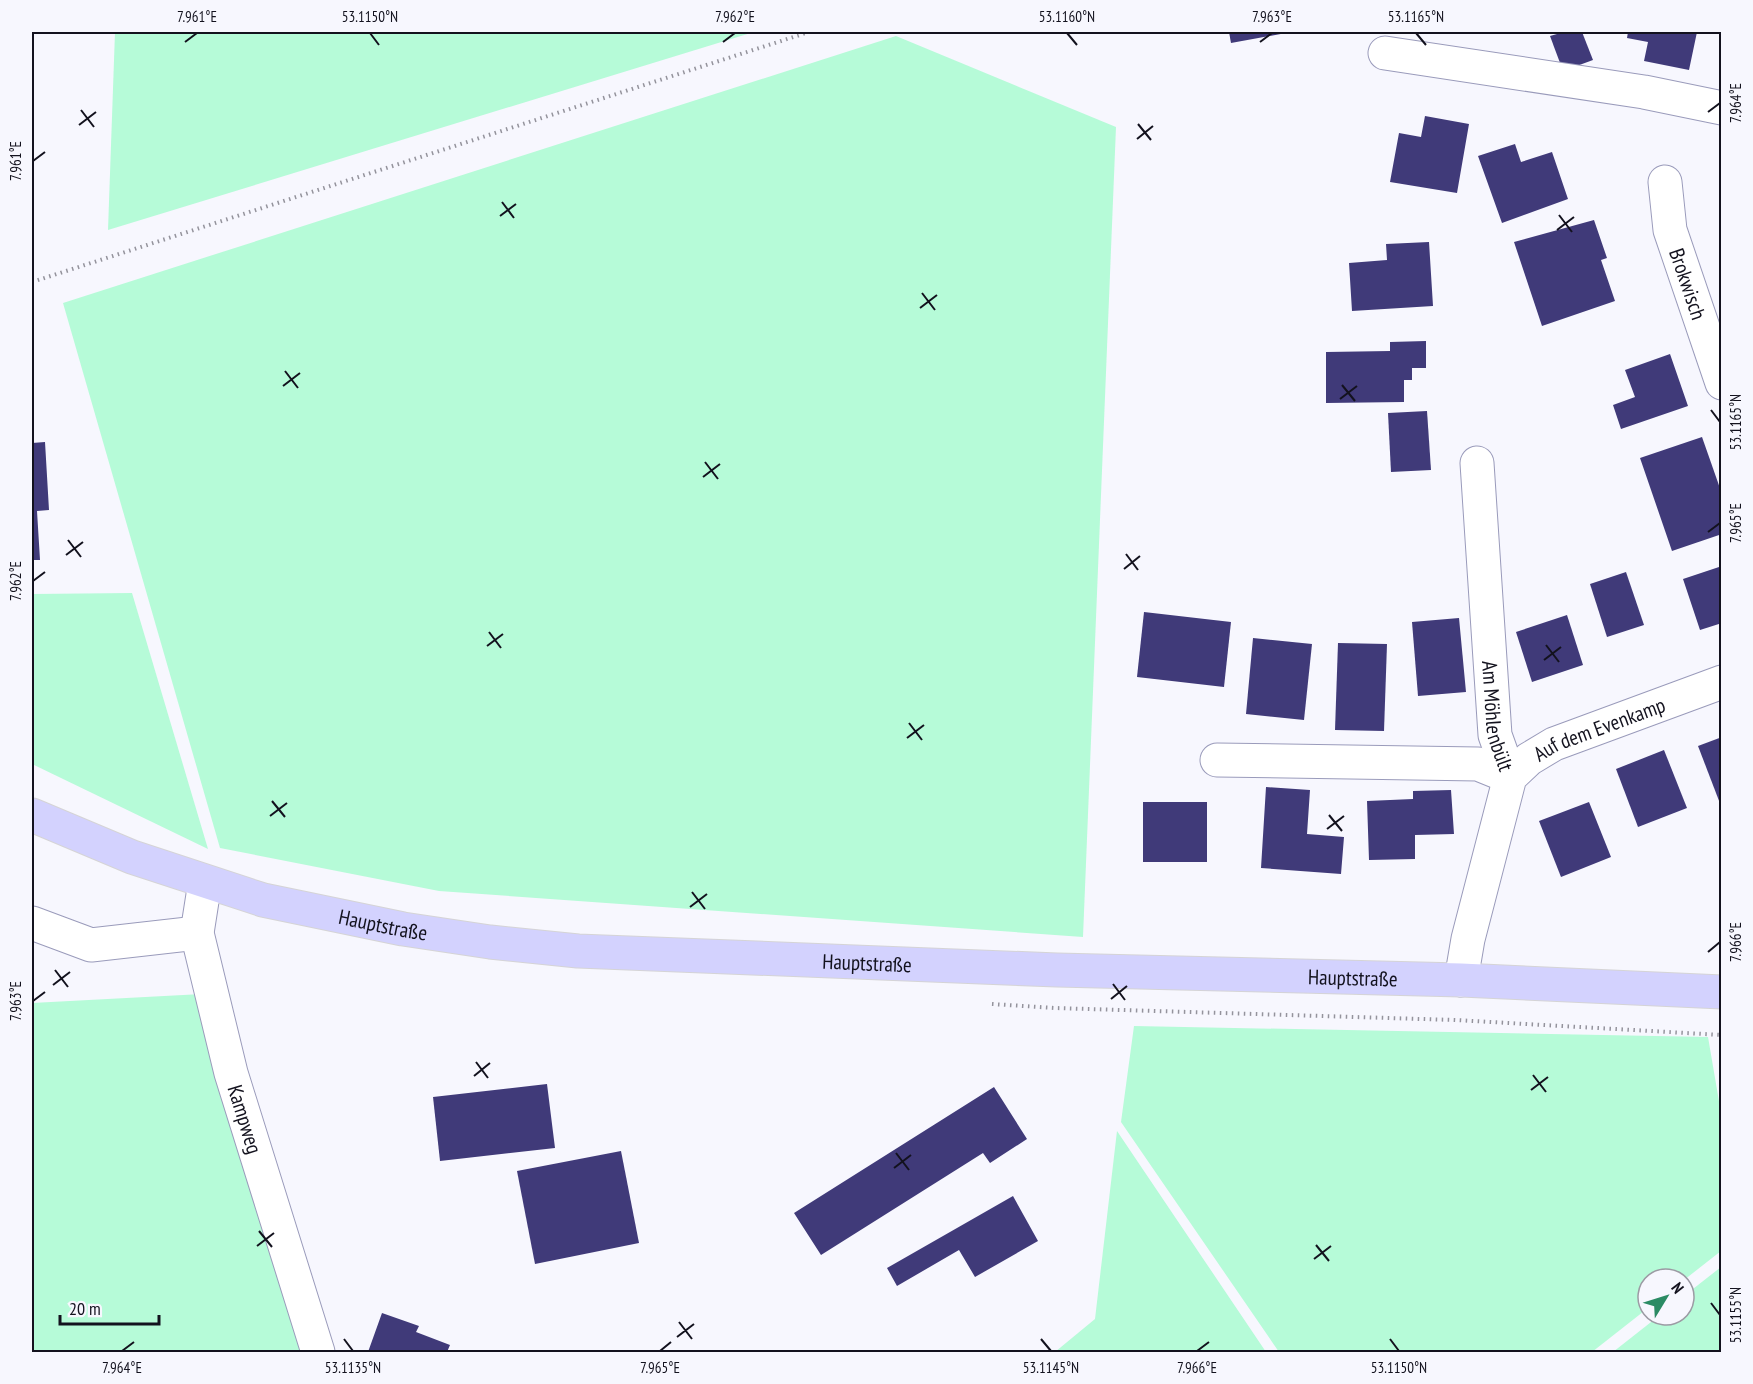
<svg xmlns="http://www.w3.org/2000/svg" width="1753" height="1384" font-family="'PT Sans Narrow',sans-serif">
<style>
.green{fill:#b6fbd8}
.building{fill:#403a79}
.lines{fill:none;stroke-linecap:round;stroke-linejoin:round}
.minor-casing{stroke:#9a9bbb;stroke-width:35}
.major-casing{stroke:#d5d4d6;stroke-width:35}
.path{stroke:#94939c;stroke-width:4;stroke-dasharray:1.5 4.5;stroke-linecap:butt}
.minor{stroke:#fff;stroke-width:33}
.major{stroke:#d3d2fe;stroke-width:33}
.ticks{fill:none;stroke:#13121e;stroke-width:2}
.labels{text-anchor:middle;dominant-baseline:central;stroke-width:6;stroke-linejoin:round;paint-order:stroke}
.street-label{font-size:21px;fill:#13121e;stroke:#f7f7fe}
.neatline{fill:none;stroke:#13121e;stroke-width:2}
.ticks-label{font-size:15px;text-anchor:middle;fill:#13121e}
</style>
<rect width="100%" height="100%" fill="#f7f7fe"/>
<g class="green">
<polygon points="115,32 754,32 108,230"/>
<polygon points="896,36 1116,127 1083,937 439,891 220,848 63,303"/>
<polygon points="132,593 208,849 32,764 32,594"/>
<polygon points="202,994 305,1352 32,1352 32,1003"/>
<polygon points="1134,1026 1708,1037 1721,1113 1721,1251 1684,1280 1648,1279 1648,1308 1592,1352 1279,1352 1121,1122"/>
<polygon points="1117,1131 1266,1352 1055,1352 1095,1319"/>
<polygon points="1721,1267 1721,1352 1613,1352 1660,1315 1684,1315 1684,1296"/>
</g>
<g class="building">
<polygon points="1229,32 1286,32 1286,33 1231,43"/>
<polygon points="1564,32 1582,32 1593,60 1563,71 1550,36"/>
<polygon points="1628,32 1697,32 1689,70 1644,61 1648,42 1627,38"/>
<polygon points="1425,116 1469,124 1457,193 1390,182 1399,133 1421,137"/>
<polygon points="1515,144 1521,162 1552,152 1568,199 1502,223 1478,156"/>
<polygon points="1594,220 1607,258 1601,260 1615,301 1542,326 1514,242"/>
<polygon points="1429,242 1433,306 1352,311 1349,263 1387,260 1386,244"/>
<polygon points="1426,341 1426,368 1412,368 1412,380 1404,380 1404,402 1326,403 1326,352 1390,351 1390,342"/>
<polygon points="1670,354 1688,406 1621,429 1613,405 1635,397 1625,370"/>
<polygon points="1427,411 1431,470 1391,472 1388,413"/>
<polygon points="1702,437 1722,494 1722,534 1672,551 1640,458"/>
<polygon points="45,442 49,510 37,511 40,560 32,560 32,443"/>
<polygon points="1722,566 1722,623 1700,630 1683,579"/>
<polygon points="1626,572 1644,625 1607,637 1590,584"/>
<polygon points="1144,612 1231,622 1224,687 1137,677"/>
<polygon points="1567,615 1583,665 1532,682 1516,632"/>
<polygon points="1459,618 1466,692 1418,696 1412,622"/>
<polygon points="1253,638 1312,644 1304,720 1246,714"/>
<polygon points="1338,643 1387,644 1384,731 1335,730"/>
<polygon points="1722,737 1722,806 1721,806 1698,746"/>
<polygon points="1664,750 1687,808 1638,827 1616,769"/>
<polygon points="1266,787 1310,790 1307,834 1344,837 1341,874 1261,868"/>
<polygon points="1451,790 1454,834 1415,835 1415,859 1369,860 1367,801 1413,799 1413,791"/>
<rect x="1143" y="802" width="64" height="60"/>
<polygon points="1589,802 1611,857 1561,877 1539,821"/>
<polygon points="547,1084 555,1148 440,1161 433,1097"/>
<polygon points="994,1087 1027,1139 990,1163 983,1153 821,1255 794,1213"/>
<polygon points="621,1151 639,1243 535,1264 517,1171"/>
<polygon points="1013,1196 1038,1241 975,1277 959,1250 897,1286 887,1268"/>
<polygon points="382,1313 419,1326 416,1332 450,1345 447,1352 368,1352"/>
</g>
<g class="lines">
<defs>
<g id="minor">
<polyline points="1385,53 1644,92 1722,108"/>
<path id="s1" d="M1665,182L1670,230L1722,383"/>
<path id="s2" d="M1477,463L1495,735L1510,777"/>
<polyline points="1217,760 1478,764 1510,777"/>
<path id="s3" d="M205,882L197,933L231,1073L318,1352"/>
<polyline points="32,923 91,945 197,933"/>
<path id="s4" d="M1461,980L1468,939L1510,777L1529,759L1554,744L1722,682"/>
</g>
<g id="major">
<path id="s5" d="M32,815L132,857L263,900L403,929L490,942L578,951L1057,970L1461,980L1722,992"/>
</g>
</defs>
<use href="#minor" class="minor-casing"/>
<use href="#major" class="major-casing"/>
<g class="path">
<polyline points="32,282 809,32"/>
<polyline points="992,1004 1055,1008 1455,1020 1722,1035"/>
</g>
<use href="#minor" class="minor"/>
<use href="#major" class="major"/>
</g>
<path class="ticks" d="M370,33L379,45M1067,33L1077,45M1416,33L1426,45M185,42L197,33M723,42L735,33M1260,42L1272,33M81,110L94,127M1708,112L1720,103M1138,124L1151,140M79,125L96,112M1137,139L1153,126M33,161L45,152M502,202L514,218M1559,215L1572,232M500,216L516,204M1557,230L1574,217M922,293L935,310M920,308L937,295M285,371L298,388M1342,385L1355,401M283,386L300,373M1340,399L1357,386M1711,410L1720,422M705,462L718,479M703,477L720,464M1708,532L1720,523M68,540L81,557M1126,554L1138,570M66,555L83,542M1124,569L1140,556M33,581L45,572M489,632L501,648M1546,645L1559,662M487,646L503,634M1544,660L1561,647M909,723L922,740M907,738L924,725M272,801L285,817M1329,815L1342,831M270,816L287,803M1327,829L1344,816M692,892L705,909M690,907L707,894M1708,952L1720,942M55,970L68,987M1113,984L1125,1000M53,985L70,972M1111,999L1127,986M33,1001L45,992M476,1062L488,1078M1533,1075L1546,1092M474,1076L490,1063M1531,1090L1548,1077M896,1153L909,1170M894,1168L911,1155M259,1231L272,1247M1316,1245L1329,1261M257,1246L274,1233M1314,1259L1331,1246M1711,1303L1720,1315M679,1322L692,1339M677,1337L694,1324M344,1339L353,1351M1041,1339L1051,1351M1390,1339L1399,1351M122,1351L134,1342M660,1351L671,1342M1197,1351L1209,1342"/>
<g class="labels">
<g class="street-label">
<text stroke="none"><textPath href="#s1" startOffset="105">Brokwisch</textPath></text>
<text stroke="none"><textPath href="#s2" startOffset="254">Am Möhlenbült</textPath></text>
<text stroke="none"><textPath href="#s4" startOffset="312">Auf dem Evenkamp</textPath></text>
<text stroke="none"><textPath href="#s5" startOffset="369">Hauptstraße</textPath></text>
<text stroke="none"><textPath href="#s5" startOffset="855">Hauptstraße</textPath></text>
<text stroke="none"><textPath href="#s5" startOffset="1341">Hauptstraße</textPath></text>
<text stroke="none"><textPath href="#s3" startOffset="244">Kampweg</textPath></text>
</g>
</g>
<rect width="1753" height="1384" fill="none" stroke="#f7f7fe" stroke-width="66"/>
<g transform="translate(1666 1297) rotate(52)"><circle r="28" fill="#f7f7fe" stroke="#9c9ba4" stroke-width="1.5"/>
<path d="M0-4.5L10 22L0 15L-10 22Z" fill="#2b8b64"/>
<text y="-9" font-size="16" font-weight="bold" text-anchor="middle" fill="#13121e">N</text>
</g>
<path d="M60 1315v9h99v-9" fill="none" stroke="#13121e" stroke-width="3"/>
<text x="69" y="1315" font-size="18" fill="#13121e" stroke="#f7f7fe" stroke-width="4.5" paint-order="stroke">20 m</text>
<rect x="33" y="33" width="1687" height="1318" class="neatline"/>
<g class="ticks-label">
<text x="197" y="22">7.961°E</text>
<text x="370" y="22">53.1150°N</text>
<text x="735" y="22">7.962°E</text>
<text x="1067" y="22">53.1160°N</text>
<text x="1272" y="22">7.963°E</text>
<text x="1416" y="22">53.1165°N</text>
<text transform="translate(1736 103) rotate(-90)" y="5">7.964°E</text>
<text transform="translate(16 161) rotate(-90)" y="5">7.961°E</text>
<text transform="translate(1736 422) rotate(-90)" y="5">53.1165°N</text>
<text transform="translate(1736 523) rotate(-90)" y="5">7.965°E</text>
<text transform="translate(16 581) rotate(-90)" y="5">7.962°E</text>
<text transform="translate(1736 942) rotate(-90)" y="5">7.966°E</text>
<text transform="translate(16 1001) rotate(-90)" y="5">7.963°E</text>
<text transform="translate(1736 1315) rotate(-90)" y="5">53.1155°N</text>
<text x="122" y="1373">7.964°E</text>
<text x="353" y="1373">53.1135°N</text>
<text x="660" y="1373">7.965°E</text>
<text x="1051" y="1373">53.1145°N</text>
<text x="1197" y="1373">7.966°E</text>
<text x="1399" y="1373">53.1150°N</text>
</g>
</svg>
